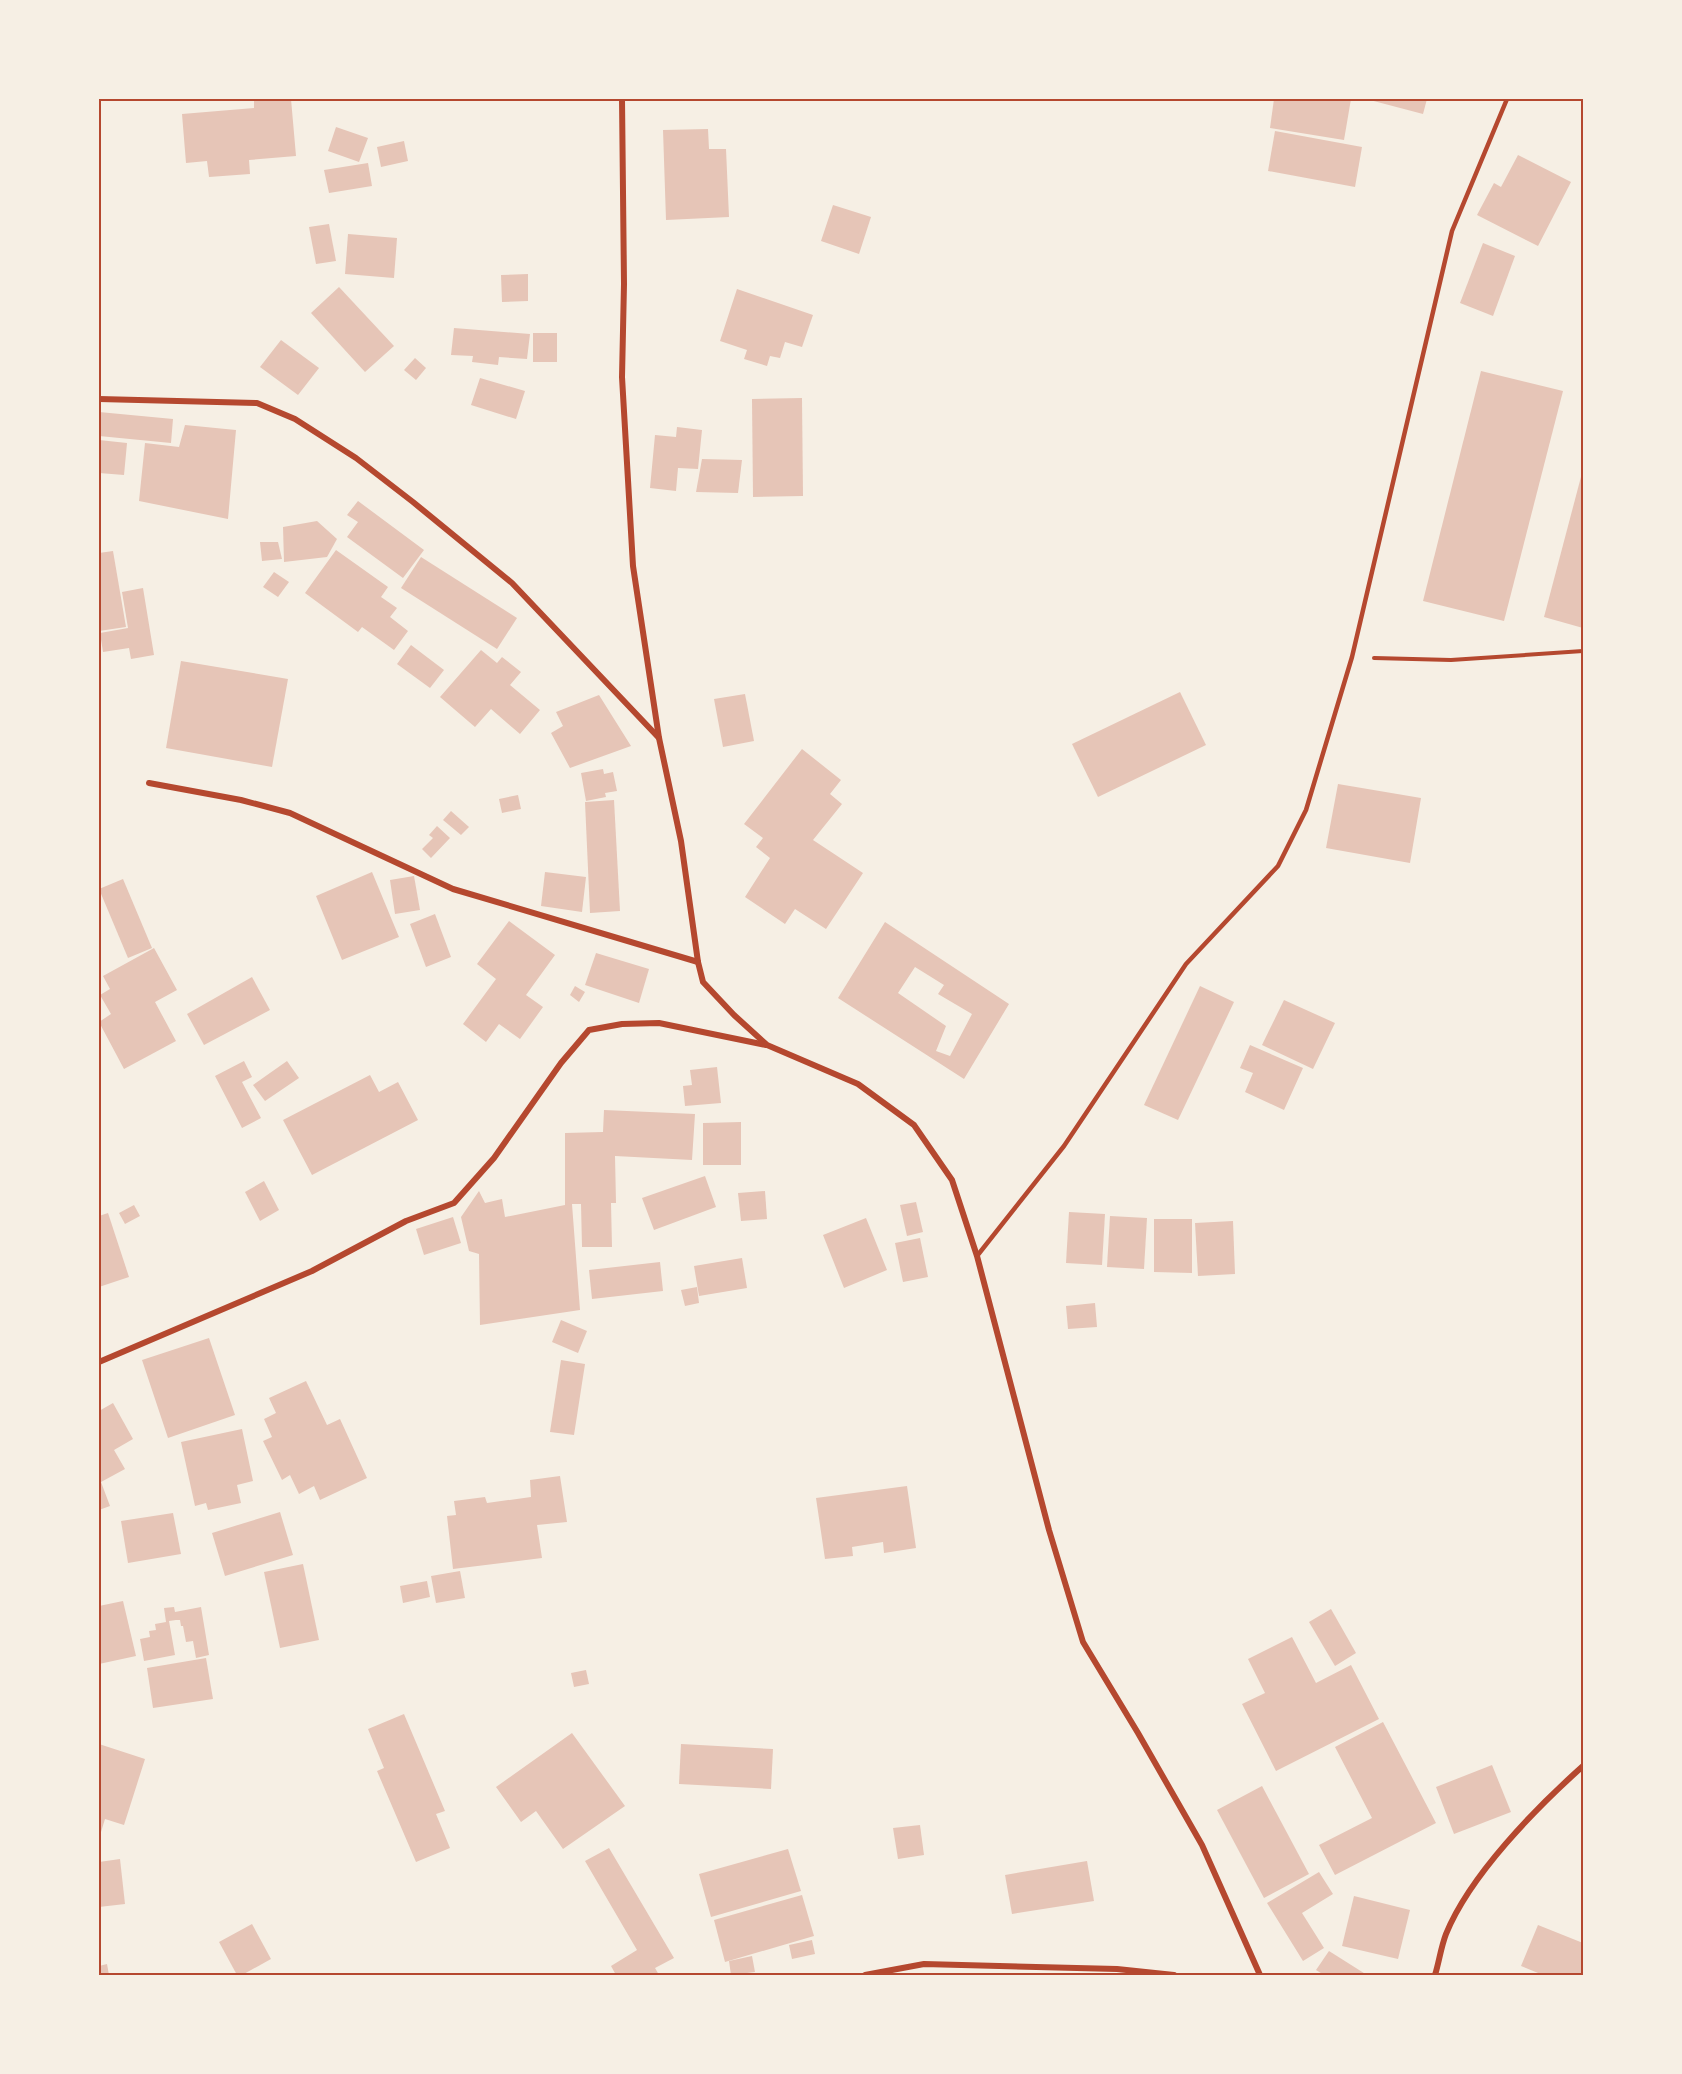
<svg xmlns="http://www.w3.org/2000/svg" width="1682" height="2074" font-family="Raleway,sans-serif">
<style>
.building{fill:#e6c5b7;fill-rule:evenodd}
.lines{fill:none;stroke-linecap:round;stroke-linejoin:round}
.path{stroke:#b5482f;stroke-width:4}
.service{stroke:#b5482f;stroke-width:4.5}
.minor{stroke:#b5482f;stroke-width:6}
.neatline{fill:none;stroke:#b5482f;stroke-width:2}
</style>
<rect width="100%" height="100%" fill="#f6efe4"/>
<g class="building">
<polygon points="254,99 291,99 296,156 249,160 250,174 209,177 207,161 186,163 182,114 254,108"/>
<polygon points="1274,99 1351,99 1344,140 1270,128"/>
<polygon points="1366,99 1427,99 1423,114"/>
<polygon points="336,127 368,138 359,162 328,151"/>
<polygon points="708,129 709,149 726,149 729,217 666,220 663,130"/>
<polygon points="1275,131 1362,147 1355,187 1268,171"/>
<polygon points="404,141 408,161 381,167 377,147"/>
<polygon points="1518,155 1571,182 1538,246 1477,215 1494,183 1501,187"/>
<polygon points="368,163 372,186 329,193 324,170"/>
<polygon points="833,205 871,217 859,254 821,241"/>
<polygon points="329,224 336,261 316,264 309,227"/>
<polygon points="348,234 397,238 394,278 345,274"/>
<polygon points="1483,243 1515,256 1493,316 1460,303"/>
<polygon points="528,274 528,301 502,302 501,275"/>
<polygon points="339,287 394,346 365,372 311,313"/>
<polygon points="737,289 813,315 802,347 785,342 780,358 770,356 767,366 744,359 747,350 720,341"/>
<polygon points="454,328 530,334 527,359 499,357 498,365 472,362 473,356 451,355"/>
<rect x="533" y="333" width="24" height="29"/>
<polygon points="281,340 319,368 298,395 260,367"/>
<polygon points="415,358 426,368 416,380 404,370"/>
<polygon points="1481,371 1563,391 1504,621 1423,601"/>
<polygon points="480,378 525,391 516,419 471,405"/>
<polygon points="802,398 803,496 753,497 752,399"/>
<polygon points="99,412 173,419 171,443 99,436"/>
<polygon points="185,425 236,430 228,519 139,501 145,443 179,447"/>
<polygon points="677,427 702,430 698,469 678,468 676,491 650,488 655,435 676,437"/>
<polygon points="99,440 127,443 124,475 99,473"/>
<polygon points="702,459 742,460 738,493 696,492"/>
<polygon points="1582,473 1583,473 1583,628 1544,617"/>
<polygon points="358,501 424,550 403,578 347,537 358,522 347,515"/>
<polygon points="317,521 337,539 327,557 284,562 283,527"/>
<polygon points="260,542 278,542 282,559 262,561"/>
<polygon points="336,550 388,587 381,597 397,608 390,617 408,631 394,650 362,627 358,632 305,593"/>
<polygon points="113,551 126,627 99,631 99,553"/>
<polygon points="421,557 517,618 497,649 401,588"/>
<polygon points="274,572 289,582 278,597 263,587"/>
<polygon points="143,588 154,655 131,659 129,648 103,652 100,633 128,628 122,592"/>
<polygon points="411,645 444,670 430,688 397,664"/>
<polygon points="481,650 497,663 502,657 521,672 510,685 540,710 520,734 491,709 475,727 440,697"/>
<polygon points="181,661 288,679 272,767 166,748"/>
<polygon points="1180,692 1206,745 1098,797 1072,744"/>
<polygon points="745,694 754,741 723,747 714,699"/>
<polygon points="599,695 631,746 570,768 551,733 563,726 556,712"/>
<polygon points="802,749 841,780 830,794 842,804 813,840 863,873 826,929 795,909 785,924 745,897 770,858 756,847 763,838 744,824"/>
<polygon points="603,769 604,774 613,772 617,791 605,793 606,797 586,801 581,773"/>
<polygon points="1338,784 1421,798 1410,863 1326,848"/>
<polygon points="518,795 521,809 502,813 499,799"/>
<polygon points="614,800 620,911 590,913 585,802"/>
<polygon points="451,811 469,827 461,835 443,820"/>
<polygon points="437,826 450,838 431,858 422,849 433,838 429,835"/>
<polygon points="372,872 399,937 342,960 316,896"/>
<polygon points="545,872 586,877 582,912 541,906"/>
<polygon points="414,876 420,910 395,914 390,880"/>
<polygon points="123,879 152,948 128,958 99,889"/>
<polygon points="435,914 451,957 426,967 410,924"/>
<polygon points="509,921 555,955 526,995 543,1007 520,1039 499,1024 486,1042 463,1024 496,979 477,964"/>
<path d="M885,922L1009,1004L964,1079L838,998ZM915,967L944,985L938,994L972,1014L950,1056L936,1051L946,1026L898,993Z"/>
<polygon points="154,948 177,990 155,1002 176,1041 124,1069 99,1022 111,1014 100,995 110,989 103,976"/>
<polygon points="596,953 649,969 639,1003 585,985"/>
<polygon points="252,977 270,1010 204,1045 187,1014"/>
<polygon points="575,986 585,992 579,1002 570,995"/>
<polygon points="1200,986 1234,1002 1178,1120 1144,1105"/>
<polygon points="1284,1000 1335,1023 1313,1069 1262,1045"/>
<polygon points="1250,1045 1303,1068 1284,1110 1245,1092 1253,1073 1240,1068"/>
<polygon points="244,1061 252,1077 242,1082 261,1118 242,1128 215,1076"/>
<polygon points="287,1061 299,1078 265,1101 253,1085"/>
<polygon points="717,1067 721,1103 685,1106 683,1086 692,1085 690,1070"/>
<polygon points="370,1075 379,1092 398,1082 418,1120 312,1175 283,1120"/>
<polygon points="604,1110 695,1114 692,1160 615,1156 616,1203 611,1203 612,1247 582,1247 581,1204 572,1204 580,1310 480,1325 479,1254 469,1251 461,1217 479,1191 485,1203 502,1199 505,1217 565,1205 565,1133 603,1132"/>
<polygon points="741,1122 741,1165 703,1165 703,1123"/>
<polygon points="705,1176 716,1207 654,1230 642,1198"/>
<polygon points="264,1181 279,1210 260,1221 245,1192"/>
<polygon points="765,1191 767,1219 741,1221 738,1193"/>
<polygon points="916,1202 923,1232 907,1236 900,1205"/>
<polygon points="134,1205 140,1216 125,1224 119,1213"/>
<polygon points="1069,1212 1105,1214 1102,1265 1066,1263"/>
<polygon points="108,1213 129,1277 99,1287 99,1216"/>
<polygon points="1110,1216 1147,1218 1144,1269 1107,1267"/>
<polygon points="453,1217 461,1243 424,1255 416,1229"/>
<polygon points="866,1218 887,1270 844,1288 823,1235"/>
<polygon points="1154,1219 1192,1219 1192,1273 1154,1272"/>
<polygon points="1233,1221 1235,1274 1198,1276 1195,1223"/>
<polygon points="920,1238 928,1277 903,1282 895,1243"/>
<polygon points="742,1258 747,1288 699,1296 694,1266"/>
<polygon points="660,1262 663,1291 592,1299 589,1270"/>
<polygon points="697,1287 699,1303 685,1306 681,1290"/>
<polygon points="1095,1303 1097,1327 1068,1329 1066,1306"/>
<polygon points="561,1320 587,1331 578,1353 552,1342"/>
<polygon points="209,1338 235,1415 168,1438 142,1360"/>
<polygon points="561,1360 585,1364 574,1435 550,1432"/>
<polygon points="306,1381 327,1425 340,1419 367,1478 320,1500 314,1486 299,1494 290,1475 282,1480 263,1441 272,1437 264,1419 276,1413 269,1398"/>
<polygon points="113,1403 133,1439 114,1450 125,1469 101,1482 110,1506 99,1510 99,1411"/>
<polygon points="242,1429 253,1481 237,1485 241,1503 208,1510 206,1503 195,1506 181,1442"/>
<polygon points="560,1476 567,1522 537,1525 542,1558 453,1569 447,1516 456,1515 454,1501 485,1497 487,1503 531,1497 530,1480"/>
<polygon points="907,1486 916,1548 884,1553 883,1542 852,1547 853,1556 825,1559 816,1498"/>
<polygon points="280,1512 293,1555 225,1576 212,1533"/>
<polygon points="173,1513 181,1554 128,1563 121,1521"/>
<polygon points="303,1564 319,1640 280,1648 264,1572"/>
<polygon points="460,1571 465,1598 436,1603 431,1576"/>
<polygon points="427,1581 430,1597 403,1603 400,1586"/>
<polygon points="123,1601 136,1656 99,1664 99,1606"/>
<polygon points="174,1607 175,1612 201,1607 209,1655 196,1658 193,1641 186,1642 183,1626 181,1626 180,1620 176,1620 169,1621 175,1655 144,1661 140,1639 150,1637 149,1631 156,1630 155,1624 166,1622 164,1608"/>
<polygon points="1331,1609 1356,1653 1335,1666 1309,1622"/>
<polygon points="1292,1637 1316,1683 1351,1665 1379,1719 1276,1771 1242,1704 1265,1693 1248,1659"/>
<polygon points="206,1658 213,1699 153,1708 147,1668"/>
<polygon points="586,1670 589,1684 574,1687 571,1673"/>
<polygon points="404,1714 445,1811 436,1814 450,1848 416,1862 377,1771 384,1768 368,1729"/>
<polygon points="1383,1722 1436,1823 1335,1875 1319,1845 1372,1818 1335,1747"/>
<polygon points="572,1733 625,1806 563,1849 536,1811 521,1822 496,1787"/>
<polygon points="99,1744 145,1759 124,1825 105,1819 101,1832 99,1832"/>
<polygon points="681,1744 773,1749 771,1789 679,1784"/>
<polygon points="1492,1765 1511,1812 1454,1834 1436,1787"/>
<polygon points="1262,1786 1309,1874 1264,1898 1217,1810"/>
<polygon points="920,1825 924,1855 898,1859 893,1828"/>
<polygon points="609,1848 674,1958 655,1968 659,1975 616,1975 611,1966 637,1950 585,1861"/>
<polygon points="788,1849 801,1891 711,1917 699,1874"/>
<polygon points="120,1859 125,1904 99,1907 99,1862"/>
<polygon points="1087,1861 1094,1901 1012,1914 1005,1875"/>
<polygon points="1319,1872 1333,1894 1302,1913 1324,1948 1303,1961 1267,1903"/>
<polygon points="802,1895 814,1936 725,1962 714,1920"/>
<polygon points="1354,1896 1410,1910 1398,1959 1342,1946"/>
<polygon points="252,1924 271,1959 242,1975 237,1975 219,1942"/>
<polygon points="1538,1925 1583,1943 1583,1975 1543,1975 1521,1966"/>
<polygon points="812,1940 815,1954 792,1959 789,1945"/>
<polygon points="1329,1951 1367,1975 1324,1975 1316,1970"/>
<polygon points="752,1956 755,1972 731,1975 729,1961"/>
<polygon points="107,1964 109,1975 99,1975 99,1966"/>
</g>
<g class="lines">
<polyline class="path" points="1374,658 1451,660 1583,651"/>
<polyline class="service" points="977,1256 1064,1146 1186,964 1278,866 1306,810 1352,657 1452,231 1507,99"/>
<g class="minor">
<polyline points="622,99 624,284 622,377 633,566 659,738 681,841 698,962 703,982 734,1015 767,1045 858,1084 914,1125 952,1180 977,1256 1049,1530 1083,1642 1138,1733 1202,1845 1260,1975"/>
<polyline points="99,399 257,403 295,419 356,458 413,502 512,583 659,738"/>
<polyline points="149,783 241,800 290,813 453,889 698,962"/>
<polyline points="99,1362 312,1271 406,1221 454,1203 494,1158 561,1063 589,1030 622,1024 659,1023 766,1045"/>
<polyline points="865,1975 924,1964 1117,1969 1174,1975"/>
<path d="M1435,1975C1439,1962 1441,1947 1446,1934C1470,1875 1536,1808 1583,1766"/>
</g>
</g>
<rect width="1682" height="2074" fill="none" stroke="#f6efe4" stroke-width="201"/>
<rect x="100" y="100" width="1482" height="1874" class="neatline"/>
</svg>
